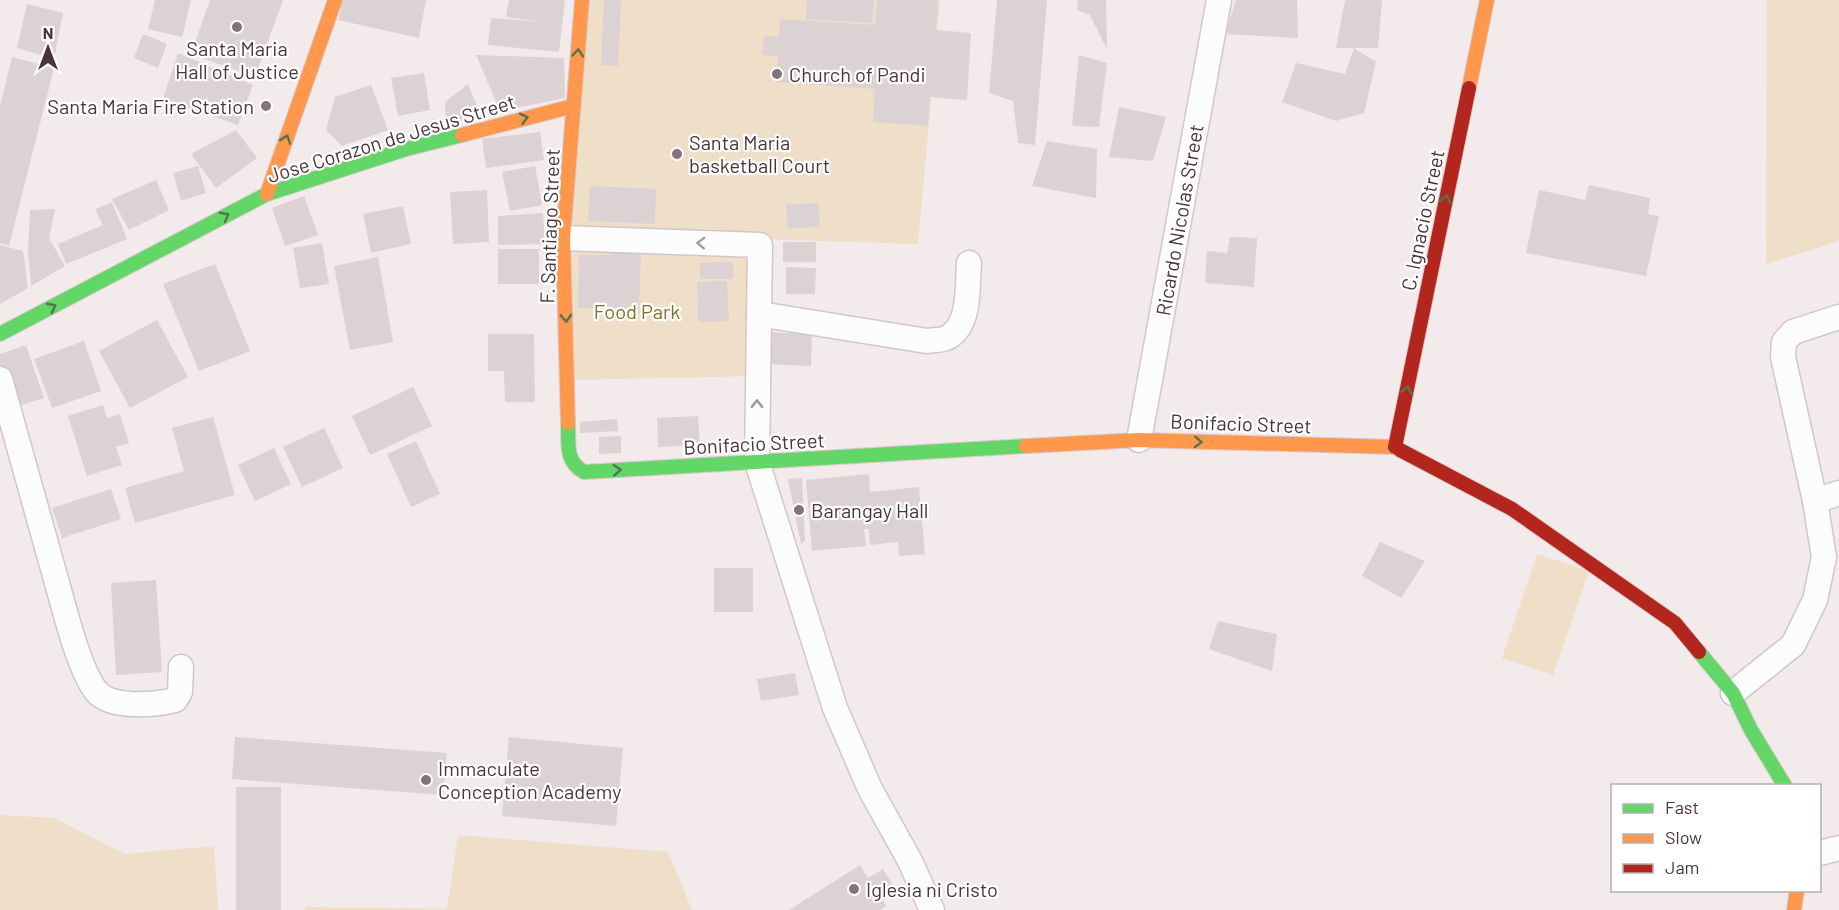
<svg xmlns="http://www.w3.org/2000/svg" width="1839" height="910" font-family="Barlow,sans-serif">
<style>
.green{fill:#efdec8}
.building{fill:#dcd2d4}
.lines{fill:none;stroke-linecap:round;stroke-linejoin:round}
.street-casing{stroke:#d0c7c9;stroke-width:27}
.fast-casing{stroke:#dac7c9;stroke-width:16}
.slow-casing{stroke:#dac7c9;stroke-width:16}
.jam-casing{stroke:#dac7c9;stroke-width:16}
.street{stroke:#fdfcfc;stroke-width:24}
.fast{stroke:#63d668;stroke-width:14}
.slow{stroke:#ff974d;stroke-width:14}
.jam{stroke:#b3261e;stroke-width:14}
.oneway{stroke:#53754c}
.oneway2{stroke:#a3989a}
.poi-dot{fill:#847477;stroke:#fff;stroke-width:2}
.labels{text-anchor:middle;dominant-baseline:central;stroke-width:4.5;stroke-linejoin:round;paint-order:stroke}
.poi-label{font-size:20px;fill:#493539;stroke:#fff;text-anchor:start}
.street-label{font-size:20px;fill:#493539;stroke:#fff}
.park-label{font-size:20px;fill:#816d22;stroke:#fff}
</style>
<rect width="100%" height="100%" fill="#f2eaeb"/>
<g class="green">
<polygon points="586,0 940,0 918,244 571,233"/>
<polygon points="1767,0 1839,0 1839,241 1766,264"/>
<polygon points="571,244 755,245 758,376 567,380"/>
<polygon points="1537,554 1589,571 1553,675 1502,658"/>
<polygon points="0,815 54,818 125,854 214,846 218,910 0,910"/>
<polygon points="458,835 668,852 692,910 305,910 305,907 447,909"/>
</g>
<g class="building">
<polygon points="155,0 191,0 182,37 148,29"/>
<polygon points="210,0 283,0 255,77 191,54"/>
<polygon points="343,0 426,0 419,38 338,20"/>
<polygon points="509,0 565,0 559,52 488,45 491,18 541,22 506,17"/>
<polygon points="604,0 621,0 618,66 601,65"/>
<polygon points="807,0 874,0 872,23 806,19"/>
<polygon points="877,0 938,0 936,30 971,33 967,100 930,97 928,126 873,122 875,89 776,82 778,56 762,55 764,36 779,37 780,19 875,25"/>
<polygon points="997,0 1047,0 1035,145 1018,143 1013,101 989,93"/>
<polygon points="1078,0 1106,0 1107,49 1090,15 1077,10"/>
<polygon points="1236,0 1297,0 1298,38 1225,34"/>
<polygon points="1345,0 1382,0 1378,48 1336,48"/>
<polygon points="27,4 63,13 54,59 17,48"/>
<polygon points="143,34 167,44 158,68 134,58"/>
<polygon points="1354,48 1376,62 1364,113 1336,121 1282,102 1296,63 1345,74"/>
<polygon points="178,53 253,85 238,125 163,99"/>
<polygon points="476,55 564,58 565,98 500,111"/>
<polygon points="1079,55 1107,63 1099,127 1072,126"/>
<polygon points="12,57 54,68 9,246 0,243 0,106"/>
<polygon points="424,73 430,110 398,116 391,78"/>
<polygon points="468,84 480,113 446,127 445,102"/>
<polygon points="371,85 388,130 342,146 326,130 335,97"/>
<polygon points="1119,107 1166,117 1153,161 1109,157"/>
<polygon points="236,130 257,158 216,188 191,154"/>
<polygon points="540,132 544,160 486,168 482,139"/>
<polygon points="1047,141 1097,149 1096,198 1032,186"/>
<polygon points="198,166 206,193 181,201 173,173"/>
<polygon points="535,166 542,205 510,211 502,172"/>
<polygon points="156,180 169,210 129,230 112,199"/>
<polygon points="1589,185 1650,198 1648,214 1659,216 1646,276 1526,253 1539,190 1585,200"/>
<polygon points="590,186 656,189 655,224 588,221"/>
<polygon points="487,190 489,242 453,244 450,192"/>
<polygon points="304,196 318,235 285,246 272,208"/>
<polygon points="112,202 127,239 66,264 58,244 103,225 95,209"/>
<polygon points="818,203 820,227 788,228 786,205"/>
<polygon points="403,206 411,244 371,253 363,214"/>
<polygon points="55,209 49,238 65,266 31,286 28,251 30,210"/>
<polygon points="543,213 545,244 498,245 498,216"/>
<polygon points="1230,237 1257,238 1254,287 1205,283 1207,251 1227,253"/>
<rect x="783" y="242" width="33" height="20"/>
<polygon points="322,243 329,284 300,288 293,248"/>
<polygon points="0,245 23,251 28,288 0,304"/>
<rect x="498" y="249" width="41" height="35"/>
<polygon points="611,250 641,251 639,314 605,314 605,309 578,308 579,255 610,255"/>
<polygon points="378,257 393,342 350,350 334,266"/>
<polygon points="733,262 733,279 700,279 700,263"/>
<polygon points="215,264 250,351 199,371 163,284"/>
<polygon points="786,267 816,268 815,294 786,294"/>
<polygon points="727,281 729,321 698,322 697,282"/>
<polygon points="157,320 188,377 130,408 99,351"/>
<polygon points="766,332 812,334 811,366 765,364"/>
<polygon points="488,334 534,334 535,402 505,402 504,371 488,371"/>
<polygon points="84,341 101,391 52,408 34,359"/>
<polygon points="26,345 44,398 15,407 0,365 0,354"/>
<polygon points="413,387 432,426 370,455 352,416"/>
<polygon points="103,405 107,418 120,414 129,443 116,447 122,465 87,476 68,416"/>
<polygon points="698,416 700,445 658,447 657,418"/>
<polygon points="213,417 235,495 135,523 125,488 184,471 172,428"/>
<polygon points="617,419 618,431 580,433 580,422"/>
<polygon points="324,428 343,468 302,487 283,447"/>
<polygon points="621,436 621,453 599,454 599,437"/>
<polygon points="416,441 440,494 411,507 387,454"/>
<polygon points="274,448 291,484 255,501 238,465"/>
<polygon points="869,474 870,492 919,487 925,554 899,556 898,542 870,545 869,529 864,529 866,546 812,551 806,480"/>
<polygon points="802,478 805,541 801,544 788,479"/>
<polygon points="111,489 121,519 62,538 52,508"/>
<polygon points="1380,542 1425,561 1401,598 1362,576"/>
<rect x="714" y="568" width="39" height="44"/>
<polygon points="156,580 162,672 116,675 111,583"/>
<polygon points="1218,621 1277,634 1272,671 1209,649"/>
<polygon points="795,673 799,695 761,701 757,679"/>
<polygon points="235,737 447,753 443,795 232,779"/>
<polygon points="509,737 623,748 616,826 502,816"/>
<rect x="236" y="787" width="45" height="123"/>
<polygon points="860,865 868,878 883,869 892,884 877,893 886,906 880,910 789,910"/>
</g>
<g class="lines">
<defs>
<g id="street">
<polyline points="563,238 760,245 757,462 835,708 870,789 910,861 932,910"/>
<path d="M759,314L927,341C934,340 945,340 950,336C971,322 967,285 969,263"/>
<path d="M0,379C19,447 38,515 57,583C65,611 79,669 96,691C111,709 154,705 175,700L180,692L181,667"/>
<polyline points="1139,440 1219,0"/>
<polyline points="1815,501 1839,493"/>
<polyline points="1733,693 1793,645 1815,600 1824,557 1815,501 1783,357 1784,342 1793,332 1839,317"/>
<polyline points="1820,853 1839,848"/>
</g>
<g id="fast">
<polyline points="0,334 267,194 406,149 462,135"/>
<path d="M568,423C569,442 564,461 584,472L1026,446"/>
<polyline points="1699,652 1733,693 1751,730 1785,786"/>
</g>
<g id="slow">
<polyline points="1469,88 1487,0"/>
<polyline points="462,135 573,106"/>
<polyline points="267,194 335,0"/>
<polyline points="568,423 563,238 582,0"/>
<polyline points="1026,446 1139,440 1395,447 1400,450"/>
<polyline points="1794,910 1797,890"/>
</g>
<g id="jam">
<polyline points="1395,447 1469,88"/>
<polyline points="1400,450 1512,509 1675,623 1699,652"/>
</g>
</defs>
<use href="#street" class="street-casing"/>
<use href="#fast" class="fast-casing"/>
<use href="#slow" class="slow-casing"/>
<use href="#jam" class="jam-casing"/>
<use href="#street" class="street"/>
<use href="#fast" class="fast"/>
<use href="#slow" class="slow"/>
<use href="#jam" class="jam"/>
</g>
<defs><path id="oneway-chevron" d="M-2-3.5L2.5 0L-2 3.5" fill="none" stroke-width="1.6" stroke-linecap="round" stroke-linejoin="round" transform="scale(1.5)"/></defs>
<g class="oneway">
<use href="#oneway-chevron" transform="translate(578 53) rotate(-85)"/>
<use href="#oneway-chevron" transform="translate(524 118) rotate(-15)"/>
<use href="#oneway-chevron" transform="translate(286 139) rotate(-71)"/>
<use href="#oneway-chevron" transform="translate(1446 199) rotate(-78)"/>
<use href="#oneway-chevron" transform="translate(225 216) rotate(-28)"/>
<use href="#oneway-chevron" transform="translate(52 307) rotate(-28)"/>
<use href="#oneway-chevron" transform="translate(566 318) rotate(88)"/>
<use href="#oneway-chevron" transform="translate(1407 390) rotate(-78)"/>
<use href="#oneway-chevron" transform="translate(1198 442) rotate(2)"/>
<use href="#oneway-chevron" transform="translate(617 470) rotate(-3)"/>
</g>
<g class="oneway2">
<use href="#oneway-chevron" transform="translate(701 243) rotate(-178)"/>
<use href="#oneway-chevron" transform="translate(757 404) rotate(-89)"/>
</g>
<g class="poi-dot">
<circle cx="237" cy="27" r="6"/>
<circle cx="777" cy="74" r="6"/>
<circle cx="266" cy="106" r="6"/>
<circle cx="677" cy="154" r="6"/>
<circle cx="799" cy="510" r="6"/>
<circle cx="426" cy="780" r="6"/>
<circle cx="854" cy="889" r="6"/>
</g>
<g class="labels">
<g class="poi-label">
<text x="237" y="48" text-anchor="middle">Santa Maria<tspan x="237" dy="23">Hall of Justice</tspan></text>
<text x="789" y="74">Church of Pandi</text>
<text x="254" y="106" text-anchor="end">Santa Maria Fire Station</text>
<text x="689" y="142">Santa Maria<tspan x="689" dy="23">basketball Court</tspan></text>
<text x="811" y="510">Barangay Hall</text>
<text x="438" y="768">Immaculate<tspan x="438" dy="23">Conception Academy</tspan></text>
<text x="866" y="889">Iglesia ni Cristo</text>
</g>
<g class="street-label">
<text transform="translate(391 138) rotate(-17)">Jose Corazon de Jesus Street</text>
<text transform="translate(1179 220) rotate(-80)">Ricardo Nicolas Street</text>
<text transform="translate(1422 220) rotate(-78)">C. Ignacio Street</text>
<text transform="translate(549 226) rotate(-88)">F. Santiago Street</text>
<text transform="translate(1241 423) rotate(2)">Bonifacio Street</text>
<text transform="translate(754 443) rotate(-3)">Bonifacio Street</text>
</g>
<g class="park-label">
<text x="637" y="311">Food Park</text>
</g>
</g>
<rect x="1611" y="784" width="210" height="108" fill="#ffffff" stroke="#b6aeb0" stroke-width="1.5"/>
<rect x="1623" y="804" width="30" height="9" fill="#63d668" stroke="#b6aeb0" stroke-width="1.5"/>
<text x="1665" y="814" font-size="18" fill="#493539">Fast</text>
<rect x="1623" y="834" width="30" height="9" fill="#ff974d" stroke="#b6aeb0" stroke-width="1.5"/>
<text x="1665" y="844" font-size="18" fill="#493539">Slow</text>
<rect x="1623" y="864" width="30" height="9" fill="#b3261e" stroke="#b6aeb0" stroke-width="1.5"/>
<text x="1665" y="874" font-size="18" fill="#493539">Jam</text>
<g transform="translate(48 48)" stroke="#ffffff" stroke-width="4.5" paint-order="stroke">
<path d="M0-4.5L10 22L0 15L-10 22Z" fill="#493539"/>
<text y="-9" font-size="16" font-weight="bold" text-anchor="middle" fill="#493539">N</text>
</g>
</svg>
